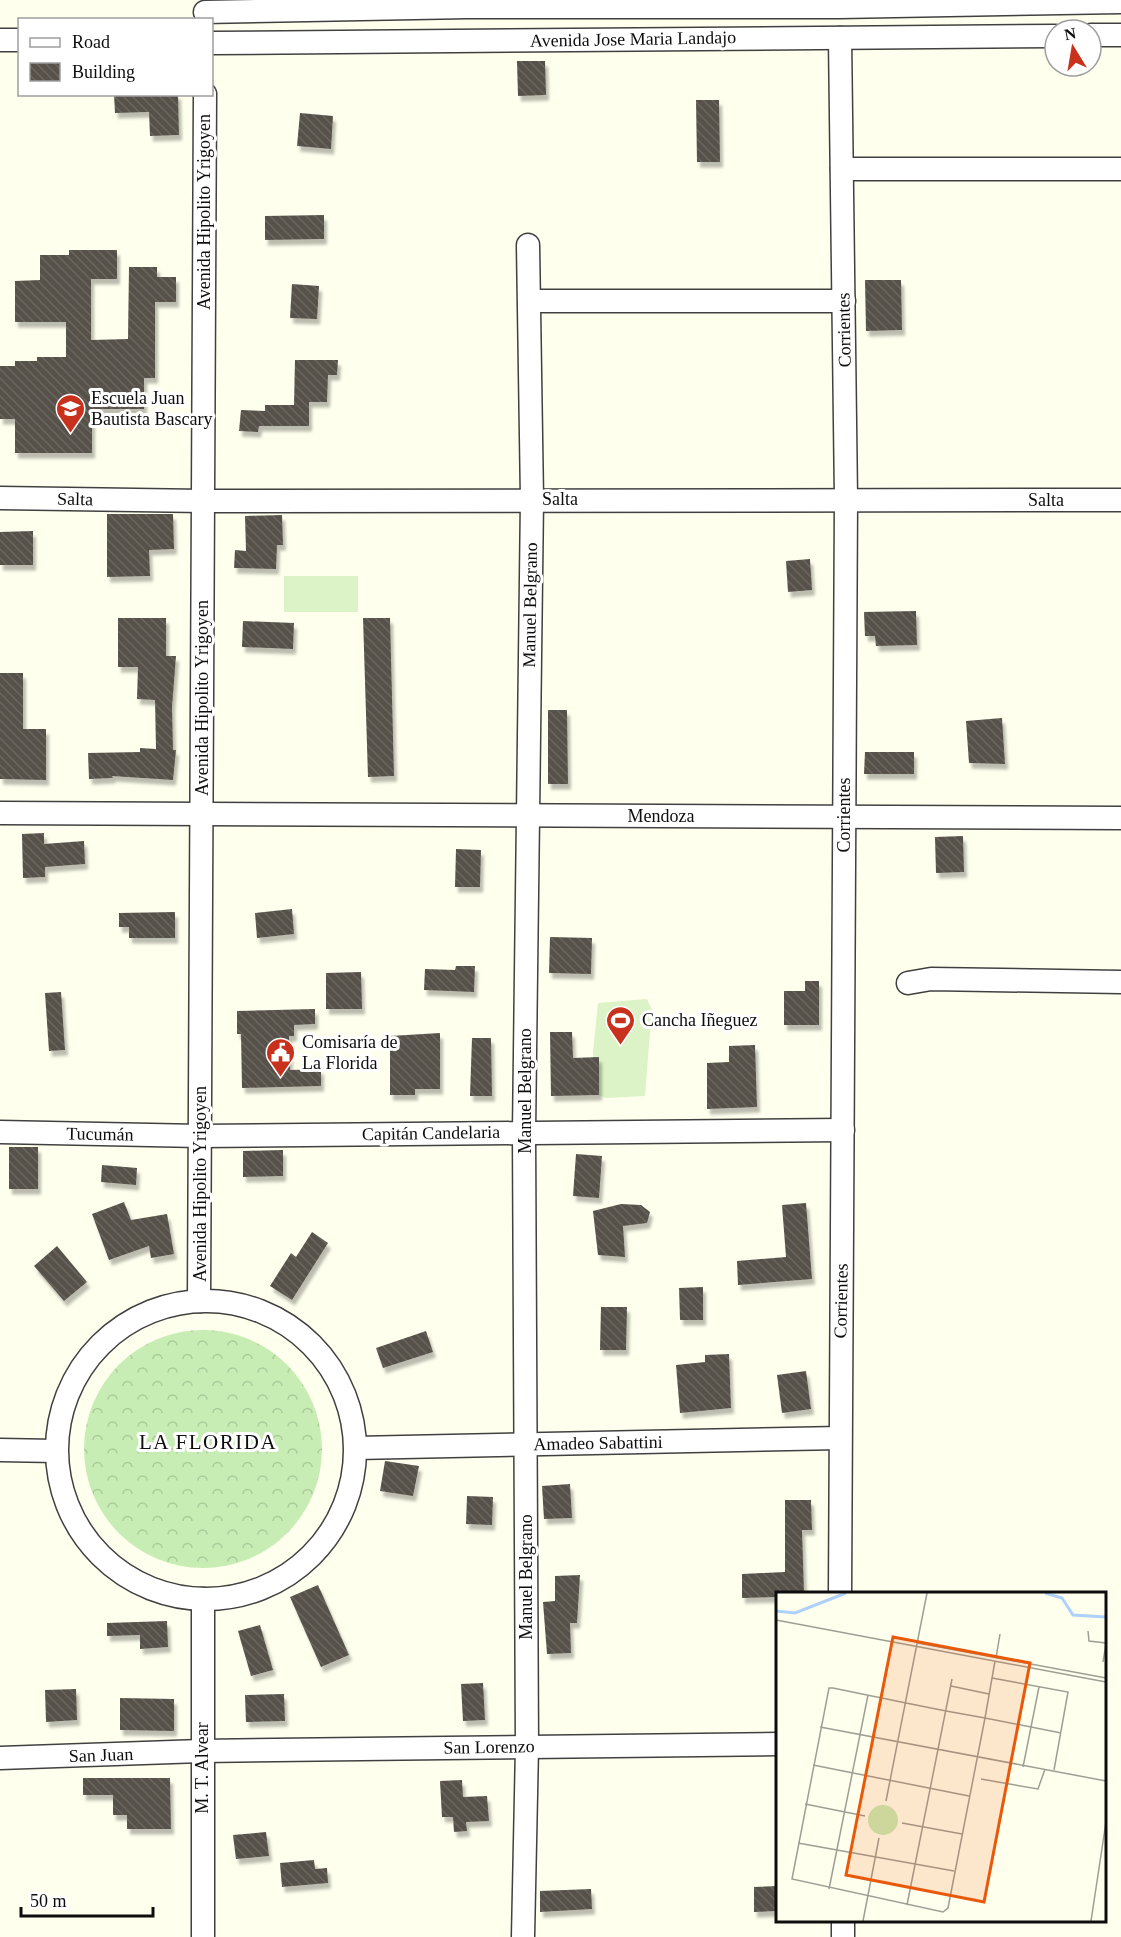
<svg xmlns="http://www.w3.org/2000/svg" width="1121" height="1937" font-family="'Times New Roman',serif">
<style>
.park{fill:url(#park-crowns)}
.pitch{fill:#dcf3c7}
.building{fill:url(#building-back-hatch);filter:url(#shadow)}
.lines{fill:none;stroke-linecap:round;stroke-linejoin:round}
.minor-casing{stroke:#404040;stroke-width:25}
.minor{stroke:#fff;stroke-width:22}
.labels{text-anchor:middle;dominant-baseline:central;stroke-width:6;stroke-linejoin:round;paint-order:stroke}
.street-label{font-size:18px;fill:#0d0d0d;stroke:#fff}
.poi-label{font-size:18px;fill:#0d0d0d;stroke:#fff;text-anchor:start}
.quarter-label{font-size:21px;letter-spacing:1.5px;fill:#0d0d0d;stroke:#fff}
.inset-river{fill:none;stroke:#aed1fb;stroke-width:3}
.inset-road{fill:none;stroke:#9e9e94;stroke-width:1.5}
.view{fill:#e8590c;fill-opacity:0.15;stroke:#e8590c;stroke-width:3}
.inset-edge{fill:none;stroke:#0d0d0d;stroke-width:3}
</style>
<defs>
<pattern id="park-crowns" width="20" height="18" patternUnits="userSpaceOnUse" patternTransform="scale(1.5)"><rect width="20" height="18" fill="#c8edb4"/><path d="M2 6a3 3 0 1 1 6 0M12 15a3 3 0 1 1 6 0" fill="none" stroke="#abca9a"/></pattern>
<pattern id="building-back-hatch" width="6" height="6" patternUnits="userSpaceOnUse" patternTransform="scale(1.5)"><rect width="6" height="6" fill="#575149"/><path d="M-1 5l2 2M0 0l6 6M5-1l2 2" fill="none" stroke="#6a655f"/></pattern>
<filter id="shadow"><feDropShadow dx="3" dy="5.5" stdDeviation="1.5" flood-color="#0004"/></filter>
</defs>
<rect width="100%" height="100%" fill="#ffe"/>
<circle class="park" cx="203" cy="1449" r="119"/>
<g class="pitch">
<rect x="284" y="576" width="74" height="36"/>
<polygon points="647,999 651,1008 651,1020 645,1096 606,1098 595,1094 593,1052 598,1003"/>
</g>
<g class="building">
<polygon points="517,61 545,61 546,95 518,96"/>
<polygon points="114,94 178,94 179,135 150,136 149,112 115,113"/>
<polygon points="696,100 719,100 720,162 697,162"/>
<polygon points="300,113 333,116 331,149 297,146"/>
<polygon points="324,215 324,239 265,240 265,216"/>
<polygon points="69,250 117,250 117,279 91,279 91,340 128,339 129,267 157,267 157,277 176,277 176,302 155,302 155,378 144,378 144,409 92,409 92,453 15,453 15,419 0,419 0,366 15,366 15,361 37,361 37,357 66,357 66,322 15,322 15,281 40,280 40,255 69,255"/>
<polygon points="865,280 901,280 902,330 866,331"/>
<polygon points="292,284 319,286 317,319 290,318"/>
<polygon points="295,360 338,360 337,375 328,375 327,402 309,402 309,426 259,426 258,432 239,431 241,410 265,411 265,405 294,405"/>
<polygon points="107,514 173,514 174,549 149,550 150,576 107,577"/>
<polygon points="282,515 283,545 277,545 276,569 234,568 235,550 246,551 245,516"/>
<polygon points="33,531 33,565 0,565 0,532"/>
<polygon points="810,559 812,590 788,592 786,561"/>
<polygon points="916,611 917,645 876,646 875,636 865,636 864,612"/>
<polygon points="118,618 166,618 166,656 176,656 172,707 173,750 176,750 173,780 112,776 113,778 89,779 88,753 140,752 140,748 156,749 155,700 137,699 138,667 118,667"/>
<polygon points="363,618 390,618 394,776 368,777"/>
<polygon points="243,621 294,623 293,649 242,647"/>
<polygon points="0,673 23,673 23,729 46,729 46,780 0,779"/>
<polygon points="548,710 567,710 568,784 548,784"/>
<polygon points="1002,718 1005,764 969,763 966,721"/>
<polygon points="865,752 914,752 914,774 864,774"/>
<polygon points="44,833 44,844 84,841 85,864 45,867 45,877 23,878 22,834"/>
<polygon points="963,836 964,872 936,873 935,837"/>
<polygon points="456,849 481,850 480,887 455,887"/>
<polygon points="292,909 294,934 257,938 255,913"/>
<polygon points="175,912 175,938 129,938 129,927 119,927 119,913"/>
<polygon points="550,937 592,938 591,974 549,973"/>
<polygon points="456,966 475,966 474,992 424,990 425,969 455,970"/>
<polygon points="361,972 362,1009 326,1009 326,973"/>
<polygon points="805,981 819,981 819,1025 784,1025 784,991 805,991"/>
<polygon points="61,992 65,1050 49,1051 45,993"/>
<polygon points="315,1009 315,1024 294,1025 294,1036 289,1036 290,1070 321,1069 321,1086 242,1088 241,1034 237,1034 237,1011"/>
<polygon points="550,1032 572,1032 573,1058 599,1057 599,1095 551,1096"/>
<polygon points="440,1033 440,1089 415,1089 415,1095 390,1095 390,1036"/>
<polygon points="472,1038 491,1038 492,1096 470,1096"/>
<polygon points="755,1045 757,1107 707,1109 707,1063 729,1062 729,1046"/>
<rect x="9" y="1147" width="29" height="42"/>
<polygon points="283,1150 283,1176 243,1177 243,1151"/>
<polygon points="576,1154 602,1156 599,1198 573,1196"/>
<polygon points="102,1165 137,1168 136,1185 101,1182"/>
<polygon points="124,1202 131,1220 167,1214 174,1254 151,1258 149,1246 109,1260 92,1214"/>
<polygon points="806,1203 812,1279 738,1285 737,1261 786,1257 782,1205"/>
<polygon points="621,1204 641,1205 650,1212 647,1223 623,1226 625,1257 598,1255 593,1211"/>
<polygon points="312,1232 328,1243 292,1300 270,1286 291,1253 296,1257"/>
<polygon points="57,1246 87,1282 64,1301 34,1266"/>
<polygon points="703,1287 703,1320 680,1320 679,1288"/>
<polygon points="601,1307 627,1307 626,1350 600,1350"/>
<polygon points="426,1331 433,1352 383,1368 376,1348"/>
<polygon points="729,1354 731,1408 680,1413 676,1365 705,1362 705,1355"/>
<polygon points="806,1371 811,1409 782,1413 777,1375"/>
<polygon points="385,1461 419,1466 413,1496 380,1491"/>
<polygon points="570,1484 572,1518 544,1519 542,1486"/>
<polygon points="467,1496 493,1497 492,1525 466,1524"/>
<polygon points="785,1500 811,1500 812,1530 802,1530 804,1593 777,1593 777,1597 742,1598 742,1574 785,1572"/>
<polygon points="580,1575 577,1623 570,1623 571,1653 547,1654 543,1602 555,1601 555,1576"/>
<polygon points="318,1585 349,1655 321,1667 290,1597"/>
<polygon points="167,1621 168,1647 140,1649 140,1635 107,1636 107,1623"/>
<polygon points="260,1625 273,1670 251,1676 238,1631"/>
<polygon points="483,1683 485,1720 463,1721 461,1684"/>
<polygon points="76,1689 77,1720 46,1722 45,1690"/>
<polygon points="284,1694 285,1721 246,1722 245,1695"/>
<polygon points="120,1698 174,1699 174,1731 120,1730"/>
<polygon points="83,1778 170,1778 171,1829 127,1829 127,1815 113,1815 113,1795 83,1795"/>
<polygon points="462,1780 463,1797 487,1796 489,1821 466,1822 467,1831 454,1832 453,1817 442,1817 440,1781"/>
<polygon points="266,1832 269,1856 236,1859 233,1835"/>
<polygon points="314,1860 315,1869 327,1868 328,1883 282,1887 280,1863"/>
<polygon points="777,1886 777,1911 754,1912 754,1887"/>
<polygon points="591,1889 592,1909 540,1912 540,1891"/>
</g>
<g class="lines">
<defs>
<g id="minor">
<polyline points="205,12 468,7 840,7 1121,2"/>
<polyline points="1091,35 1121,35"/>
<polyline points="0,40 20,40"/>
<polyline points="212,43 1055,36"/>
<polyline points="842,169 1121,169"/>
<polyline points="530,301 844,301"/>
<polyline points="0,498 203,501 1121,500"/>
<polyline points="0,813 1121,818"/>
<polyline points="908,983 931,979 1121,982"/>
<polyline points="0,1132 200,1136 843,1130"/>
<polyline points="199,1301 205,94"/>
<circle cx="206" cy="1450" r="149"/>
<polyline points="356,1448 840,1438"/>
<polyline points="0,1450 56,1451"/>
<polyline points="840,1594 846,499 840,38"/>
<polyline points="203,1599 203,1937"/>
<polyline points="0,1758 201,1751 778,1744"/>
<polyline points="843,1920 843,1937"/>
<polyline points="523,1937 527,1747 524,1132 532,499 528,245"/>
</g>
</defs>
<use href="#minor" class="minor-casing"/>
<use href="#minor" class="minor"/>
</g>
<defs>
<symbol id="school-pin" viewBox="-11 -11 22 30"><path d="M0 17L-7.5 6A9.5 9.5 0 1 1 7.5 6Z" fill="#c8311b" stroke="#fff"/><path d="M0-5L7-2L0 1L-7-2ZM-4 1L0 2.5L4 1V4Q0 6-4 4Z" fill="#fff"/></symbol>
<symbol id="stadium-pin" viewBox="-11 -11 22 30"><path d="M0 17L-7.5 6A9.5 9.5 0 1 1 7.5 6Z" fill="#c8311b" stroke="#fff"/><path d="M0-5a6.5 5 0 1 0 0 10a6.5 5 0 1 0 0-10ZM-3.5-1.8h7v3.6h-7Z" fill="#fff"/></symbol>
<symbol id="civic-pin" viewBox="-11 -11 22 30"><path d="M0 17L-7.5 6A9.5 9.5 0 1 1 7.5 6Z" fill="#c8311b" stroke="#fff"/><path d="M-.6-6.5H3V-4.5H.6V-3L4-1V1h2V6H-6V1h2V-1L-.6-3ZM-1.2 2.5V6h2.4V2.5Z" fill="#fff"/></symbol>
</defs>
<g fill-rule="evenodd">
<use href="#school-pin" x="54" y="392" width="33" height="45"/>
<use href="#stadium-pin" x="604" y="1004" width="33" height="45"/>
<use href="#civic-pin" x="264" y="1036" width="33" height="45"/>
</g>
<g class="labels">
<g class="street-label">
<text transform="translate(633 39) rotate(-1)">Avenida Jose Maria Landajo</text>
<text transform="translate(204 212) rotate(-90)">Avenida Hipolito Yrigoyen</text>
<text transform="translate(844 330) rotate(-91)">Corrientes</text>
<text transform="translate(75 499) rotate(1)">Salta</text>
<text x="560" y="499">Salta</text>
<text x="1046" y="500">Salta</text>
<text transform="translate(530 605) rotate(-89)">Manuel Belgrano</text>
<text transform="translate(202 698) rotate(-90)">Avenida Hipolito Yrigoyen</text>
<text transform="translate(844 815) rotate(-90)">Corrientes</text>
<text x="661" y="816">Mendoza</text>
<text transform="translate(525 1091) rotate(-90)">Manuel Belgrano</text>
<text transform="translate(431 1133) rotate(-1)">Capitán Candelaria</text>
<text transform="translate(100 1134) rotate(1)">Tucumán</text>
<text transform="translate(200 1184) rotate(-90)">Avenida Hipolito Yrigoyen</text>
<text transform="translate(841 1301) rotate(-89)">Corrientes</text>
<text transform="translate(598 1443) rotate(-1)">Amadeo Sabattini</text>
<text transform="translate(526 1577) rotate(-90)">Manuel Belgrano</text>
<text transform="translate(489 1747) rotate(-1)">San Lorenzo</text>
<text transform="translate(101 1755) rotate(-2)">San Juan</text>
<text transform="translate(202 1768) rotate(-90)">M. T. Alvear</text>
</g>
<g class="poi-label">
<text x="91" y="398">Escuela Juan<tspan x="91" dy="21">Bautista Bascary</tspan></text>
<text x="642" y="1020">Cancha Iñeguez</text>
<text x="302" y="1042">Comisaría de<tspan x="302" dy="21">La Florida</tspan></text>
</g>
<g class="quarter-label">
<text x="208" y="1442">LA FLORIDA</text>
</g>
</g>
<g transform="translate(776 1592)">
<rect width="330" height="330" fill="#ffe"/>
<path d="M92 228a15 15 0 1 1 30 0a15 15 0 1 1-30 0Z" fill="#c8edb4"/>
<path class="inset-river" d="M269,1L286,6L297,23L330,25M0,19L19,21L70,1"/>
<path class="inset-road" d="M0,28L330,90M312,39L313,49L330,51M142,51L330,86M220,66L224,42M219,69L209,126L172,316L167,320L16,287L53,96H57L130,111L170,119L209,126L255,135L285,141M327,70L330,52M216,86L292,100L278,178M175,94L213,102M44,135L330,189M37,173L193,204M247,175L263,95M205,187L262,197L269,177M110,209L151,1M29,212L89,224M126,231L186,242M22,251L178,279M53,297L92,103M131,313L176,87M87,329L103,246M315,329L330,230"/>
<path class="view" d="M117,45L254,71L208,310L70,283Z"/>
<rect width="330" height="330" class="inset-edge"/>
</g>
<rect x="18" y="18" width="195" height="78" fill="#ffffff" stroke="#9e9e9e" stroke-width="1.5"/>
<rect x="30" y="38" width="30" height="9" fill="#ffffff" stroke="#9e9e9e" stroke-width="1.5"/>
<text x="72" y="48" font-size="18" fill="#0d0d0d">Road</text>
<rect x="30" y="63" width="30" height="18" fill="url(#building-back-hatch)" stroke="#9e9e9e" stroke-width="1.5"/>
<text x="72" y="78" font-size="18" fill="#0d0d0d">Building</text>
<g transform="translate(1073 48) rotate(349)"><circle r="28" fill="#ffffff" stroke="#9e9e9e" stroke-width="1.5"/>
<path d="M0-4.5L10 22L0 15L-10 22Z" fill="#c8311b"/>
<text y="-9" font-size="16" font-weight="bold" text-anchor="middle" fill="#0d0d0d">N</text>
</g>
<path d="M21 1907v9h132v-9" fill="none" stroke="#0d0d0d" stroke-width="3"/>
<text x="30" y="1907" font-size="18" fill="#0d0d0d" stroke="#ffffff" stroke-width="4.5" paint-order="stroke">50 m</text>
</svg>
